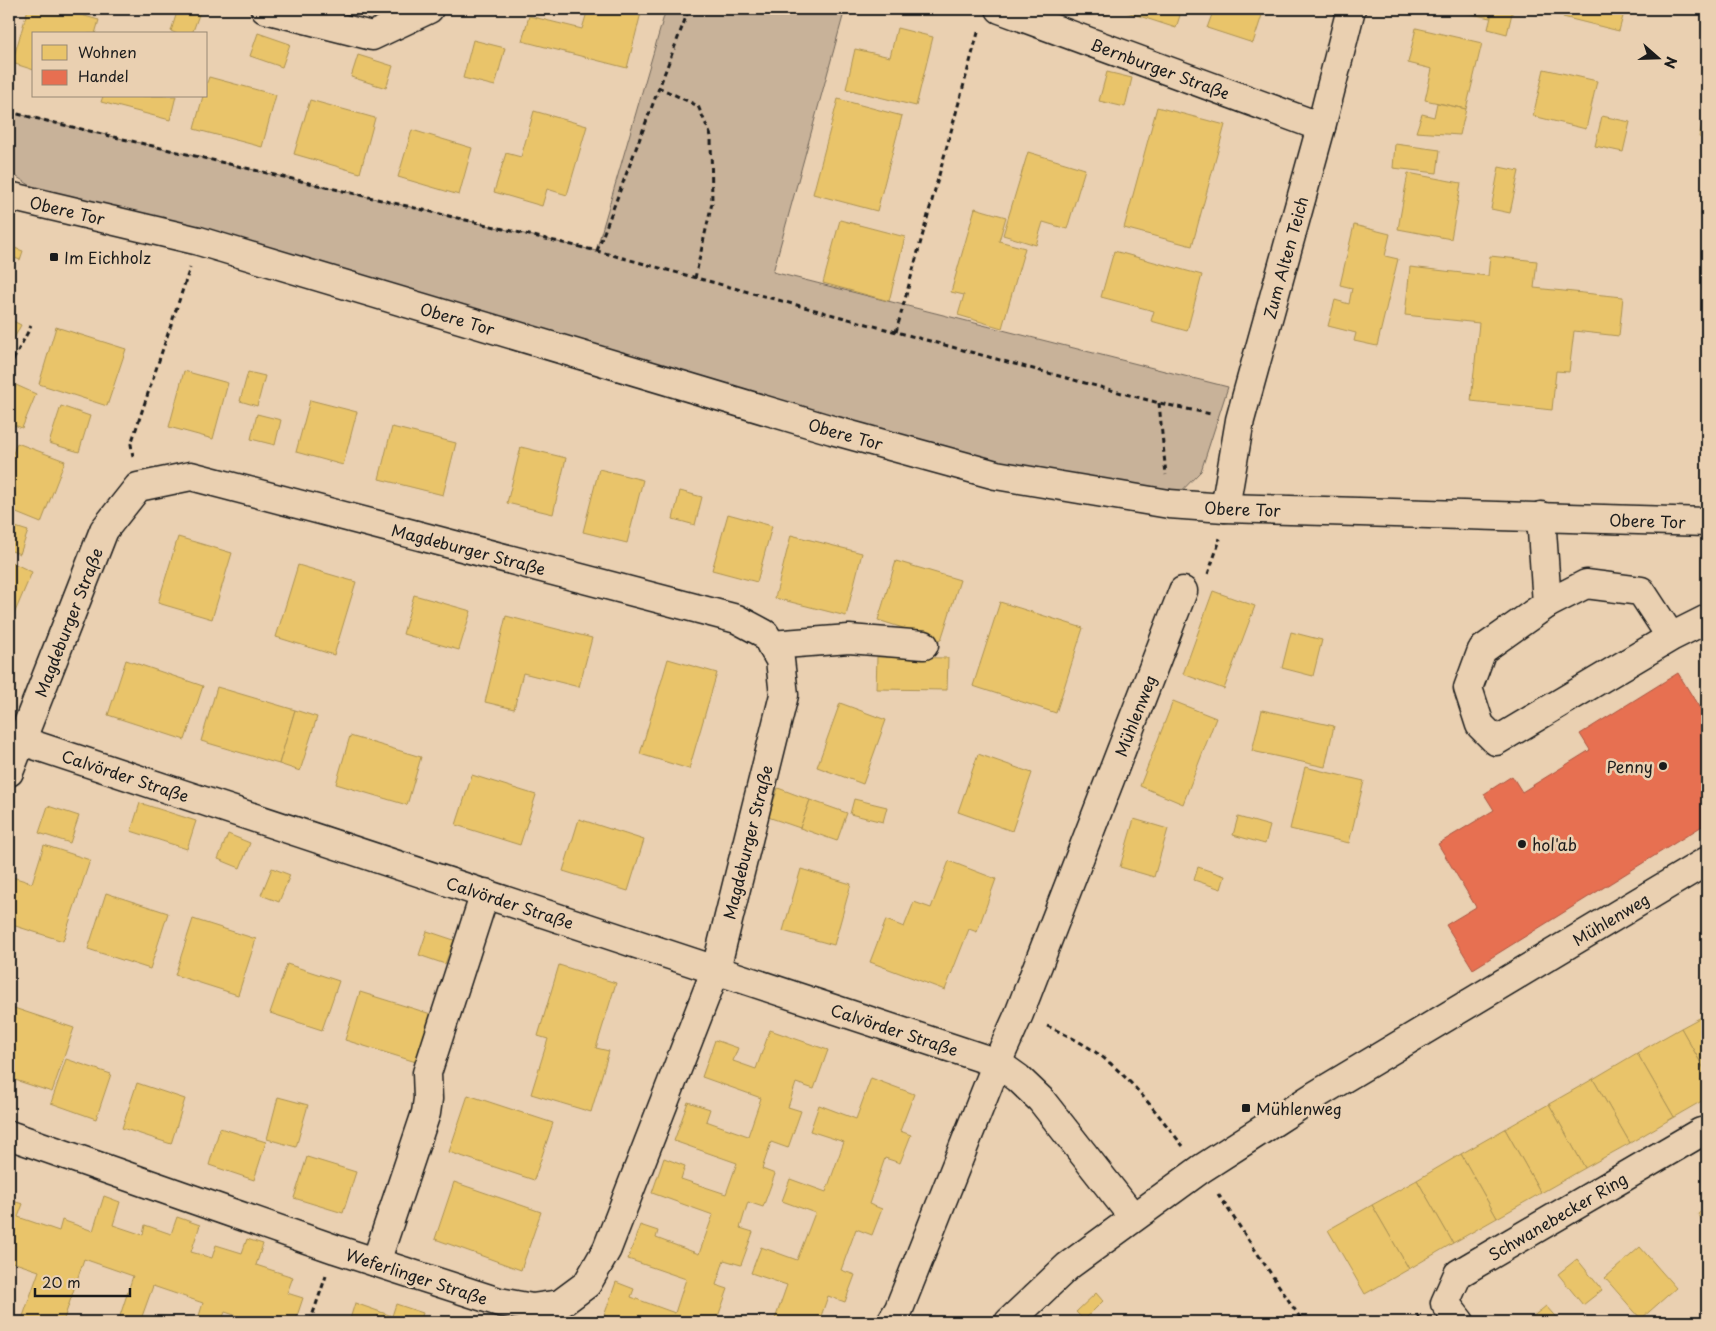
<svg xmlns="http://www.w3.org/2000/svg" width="1716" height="1331" font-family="'Playpen Sans',sans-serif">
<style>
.green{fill:#c8b299;stroke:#72675a}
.homes{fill:#e9c46a;stroke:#ac9253}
.shops{fill:#e76f51;stroke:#aa5641}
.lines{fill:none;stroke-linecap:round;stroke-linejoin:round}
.minor-casing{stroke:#1c1c1c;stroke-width:31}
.path{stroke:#1c1c1c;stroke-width:3;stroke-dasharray:5 4;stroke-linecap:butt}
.minor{stroke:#ead0b1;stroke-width:28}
.poi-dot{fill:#1c1c1c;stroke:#ead0b1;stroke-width:2}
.labels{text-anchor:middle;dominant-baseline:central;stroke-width:5;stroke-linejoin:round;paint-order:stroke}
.street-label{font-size:16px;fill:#1c1c1c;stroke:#ead0b1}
.poi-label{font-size:16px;fill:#1c1c1c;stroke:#ead0b1;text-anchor:start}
</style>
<rect width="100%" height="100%" fill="#ead0b1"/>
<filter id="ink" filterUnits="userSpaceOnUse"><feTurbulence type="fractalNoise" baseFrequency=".02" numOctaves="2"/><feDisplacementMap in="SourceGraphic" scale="10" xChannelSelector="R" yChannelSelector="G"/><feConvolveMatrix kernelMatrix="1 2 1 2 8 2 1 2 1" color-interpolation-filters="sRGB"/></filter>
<g filter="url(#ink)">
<polygon class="green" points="666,9 845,9 773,272 1228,387 1201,471 1169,504 996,475 71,211 9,172 9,112 596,251"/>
<g class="homes">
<polygon points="28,9 60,9 99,20 95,34 34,34 34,70 12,63"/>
<polygon points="178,9 201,9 192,34 177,34 171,31"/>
<polygon points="588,9 642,9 627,68 522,41 529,16 582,29"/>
<polygon points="1088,9 1110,9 1108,15"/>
<polygon points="1124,9 1182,9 1176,28 1124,11"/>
<polygon points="1214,9 1264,9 1253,43 1207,28"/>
<polygon points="1449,9 1492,9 1490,18"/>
<polygon points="1493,9 1513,9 1507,34 1488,29"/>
<polygon points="1565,9 1625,9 1619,31 1563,17"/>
<polygon points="897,28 933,37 916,106 846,89 855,49 890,57"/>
<polygon points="1416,28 1482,43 1466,109 1425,100 1432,69 1408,63"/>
<polygon points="258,33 290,44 282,67 250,56"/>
<polygon points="473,40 505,48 495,86 463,78"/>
<polygon points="358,55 393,66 386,88 351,77"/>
<polygon points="1544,69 1597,81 1586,129 1533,116"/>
<polygon points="1107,72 1132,78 1125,107 1099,101"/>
<polygon points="209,77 276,95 262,147 194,129 203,96 206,96 206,85"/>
<polygon points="103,96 176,96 170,120 101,102"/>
<polygon points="838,99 902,116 877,211 813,194"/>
<polygon points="310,100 375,118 360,173 294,154"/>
<polygon points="1437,103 1466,109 1460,135 1416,132 1422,114 1434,117"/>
<polygon points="1707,104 1707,139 1699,137"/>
<polygon points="1157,107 1225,125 1192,246 1124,228"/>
<polygon points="534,111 587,126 567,195 547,189 542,206 494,192 506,153 521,157"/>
<polygon points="1602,116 1630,122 1623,152 1595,146"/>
<polygon points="412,130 472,148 459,195 398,177"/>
<polygon points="1395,144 1440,150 1437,173 1393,168"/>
<polygon points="1028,152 1085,169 1067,229 1043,222 1036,245 1003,235"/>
<polygon points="1499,167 1519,171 1510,213 1491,209"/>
<polygon points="1408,173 1461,183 1451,239 1398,229"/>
<polygon points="975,208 1006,217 999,241 1025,248 1002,328 958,315 964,295 951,292"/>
<polygon points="840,220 905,237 889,301 823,283"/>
<polygon points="1354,225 1390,234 1385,256 1398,259 1377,346 1354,341 1356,333 1328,326 1335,300 1349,304 1352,288 1340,285"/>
<polygon points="9,246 23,251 20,260 9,256"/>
<polygon points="1114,251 1202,275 1187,331 1151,321 1154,311 1101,297"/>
<polygon points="1490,256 1537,261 1534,288 1623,297 1619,336 1574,331 1569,372 1556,371 1552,410 1471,401 1479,323 1405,315 1410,267 1488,276"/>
<polygon points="9,319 21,325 9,348"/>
<polygon points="56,327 126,349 107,406 39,384"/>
<polygon points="184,371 228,383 213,439 169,427"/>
<polygon points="248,372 265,376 257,406 240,401"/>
<polygon points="16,385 36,394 22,428 9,423 9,403"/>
<polygon points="310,400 357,412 343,465 296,452"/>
<polygon points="61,406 90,416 79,452 49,443"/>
<polygon points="257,414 281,420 275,445 251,439"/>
<polygon points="392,427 456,443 443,495 379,479"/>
<polygon points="17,443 65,461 41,523 9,510 9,464"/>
<polygon points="521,447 566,458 553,514 507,503"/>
<polygon points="599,469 643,480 627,543 583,532"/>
<polygon points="680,491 702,497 695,525 673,519"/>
<polygon points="728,514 772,526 757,582 712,570"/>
<polygon points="9,525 28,531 20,554 9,550"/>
<polygon points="791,535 862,553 846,616 775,598"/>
<polygon points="178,537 232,553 212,619 158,603"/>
<polygon points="9,561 32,572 9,626"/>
<polygon points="896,561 960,580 941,640 878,620"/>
<polygon points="298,565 356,582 334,655 276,637"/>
<polygon points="1213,591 1255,606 1224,689 1183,674"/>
<polygon points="414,595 471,611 459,650 403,634"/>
<polygon points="1000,602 1083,628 1056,713 973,686"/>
<polygon points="506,616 592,638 579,687 523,673 514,709 485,702"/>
<polygon points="1291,632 1322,640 1313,676 1282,668"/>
<polygon points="877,657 948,658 947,690 876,689"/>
<polygon points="668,659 717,673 689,769 640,754"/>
<polygon points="126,660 203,686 185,740 108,715"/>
<polygon points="217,687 295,710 279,764 201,741"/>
<polygon points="1173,701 1216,718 1183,804 1140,786"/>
<polygon points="840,703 886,720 863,784 817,767"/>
<polygon points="295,710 317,717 300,771 279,764"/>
<polygon points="1262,710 1334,726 1325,767 1252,751"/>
<polygon points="350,736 421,757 407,805 336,784"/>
<polygon points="978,754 1032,773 1012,831 958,812"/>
<polygon points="1305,767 1364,781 1349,843 1290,829"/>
<polygon points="472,775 536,795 520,845 456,825"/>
<polygon points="778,788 810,800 800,828 768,817"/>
<polygon points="854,799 887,807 883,822 850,814"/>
<polygon points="810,800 847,813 837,841 800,828"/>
<polygon points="140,803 196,821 187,849 131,831"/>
<polygon points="48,806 79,816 70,843 39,833"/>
<polygon points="1238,817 1270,826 1265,844 1233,835"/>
<polygon points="579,819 644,840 628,891 563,871"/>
<polygon points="1134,819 1168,829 1154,877 1120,867"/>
<polygon points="228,834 250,843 240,868 218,859"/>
<polygon points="44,845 90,860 63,941 9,924 9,876 32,883"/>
<polygon points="949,861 996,879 977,932 969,929 945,990 870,962 886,920 904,927 914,902 931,908"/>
<polygon points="1198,867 1225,876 1221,889 1194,880"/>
<polygon points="272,868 290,875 279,902 261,895"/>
<polygon points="801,869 851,884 834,945 783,931"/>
<polygon points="106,893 168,913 150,969 88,949"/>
<polygon points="193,919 256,939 238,995 175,975"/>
<polygon points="427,931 454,940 445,964 419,955"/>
<polygon points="287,964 339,981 322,1030 270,1013"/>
<polygon points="559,965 616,983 596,1048 609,1051 591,1112 531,1094 548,1039 538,1036"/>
<polygon points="360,992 431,1014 416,1062 345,1040"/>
<polygon points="14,1008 74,1028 52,1092 9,1078 9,1024"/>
<polygon points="1707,1014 1707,1074 1681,1028"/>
<polygon points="1681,1028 1707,1074 1707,1098 1674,1117 1637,1053"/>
<polygon points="770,1030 828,1050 814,1089 796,1083 788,1107 801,1111 788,1148 771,1142 762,1169 775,1174 763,1207 748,1202 740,1228 753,1232 741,1265 724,1260 716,1285 728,1289 716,1322 700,1321 700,1322 621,1322 604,1316 616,1282 634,1289 631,1297 675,1313 686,1279 628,1259 640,1225 658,1231 656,1238 699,1254 713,1215 652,1193 664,1158 685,1166 681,1179 726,1194 737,1163 674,1141 688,1102 710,1109 706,1121 748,1136 761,1098 702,1077 715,1040 738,1048 733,1061 756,1069"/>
<polygon points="1637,1053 1674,1117 1630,1143 1593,1079"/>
<polygon points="66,1059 111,1074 96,1119 51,1103"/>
<polygon points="871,1078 914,1094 900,1131 911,1135 900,1163 885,1158 869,1204 882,1209 872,1235 856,1229 841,1270 855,1275 845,1302 828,1296 819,1322 774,1322 787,1285 751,1273 761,1247 797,1260 815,1213 782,1201 790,1179 826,1192 844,1142 810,1131 819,1105 856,1119"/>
<polygon points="1593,1079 1630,1143 1585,1168 1549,1104"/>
<polygon points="137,1083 185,1099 171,1144 122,1128"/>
<polygon points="468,1095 553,1123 534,1180 449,1152"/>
<polygon points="278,1097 308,1105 296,1147 267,1139"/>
<polygon points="1549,1104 1585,1168 1541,1193 1505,1129"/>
<polygon points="220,1128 266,1142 254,1180 209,1165"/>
<polygon points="1505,1129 1541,1193 1497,1218 1461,1154"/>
<polygon points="1461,1154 1497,1218 1453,1243 1417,1180"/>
<polygon points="307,1157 356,1172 343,1213 294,1198"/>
<polygon points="1417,1180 1453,1243 1409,1269 1372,1205"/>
<polygon points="454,1182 541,1212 521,1270 435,1239"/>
<polygon points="104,1196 120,1202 113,1225 143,1235 145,1225 171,1234 177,1217 200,1225 191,1252 212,1258 216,1245 242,1253 247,1239 263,1244 256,1265 293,1277 287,1293 303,1298 295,1322 256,1322 225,1312 221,1322 197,1322 203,1303 153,1286 140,1322 118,1322 133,1276 84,1259 63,1322 21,1322 39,1271 9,1261 9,1200 23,1204 18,1217 59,1231 62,1220 93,1231"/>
<polygon points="1372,1205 1409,1269 1365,1294 1328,1230"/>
<polygon points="1707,1206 1707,1226 1698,1214"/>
<polygon points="1640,1247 1676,1288 1641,1319 1605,1278"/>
<polygon points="1577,1259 1602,1290 1583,1305 1558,1274"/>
<polygon points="1096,1293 1103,1301 1084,1320 1076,1312"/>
<polygon points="355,1303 392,1316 396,1304 423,1313 420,1322 349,1322"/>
<polygon points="1546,1306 1560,1322 1526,1322"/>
<polygon points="730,1316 747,1322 728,1322"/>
</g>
<polygon class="shops" points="1678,673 1707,720 1707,823 1473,969 1446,925 1476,907 1438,844 1494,810 1484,794 1512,776 1522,792 1590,750 1580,734"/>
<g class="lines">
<defs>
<g id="minor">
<polyline points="265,9 372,36 429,9"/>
<path id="s1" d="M1000,9L1321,127"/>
<path id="s2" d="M9,196L199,241L832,430L996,475L1169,504L1225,508L1707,522"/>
<path id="s3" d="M1225,508L1240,420L1321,127L1351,9"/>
<polyline points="1541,516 1547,604"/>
<polyline points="1671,637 1641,591 1586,584 1547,604 1482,650 1468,688 1480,725 1496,741 1671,637 1707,619"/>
<polyline points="771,645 849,639 924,645"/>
<path id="s4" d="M22,741L997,1063L1018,1078L1041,1100L1133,1217"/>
<path id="s5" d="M9,772L104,530L138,487L191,476L737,619L765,634L780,660L784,695L716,969L607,1249L587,1284L560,1304L532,1308L499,1302L335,1249L9,1135"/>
<polyline points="376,1262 426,1113 428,1099 427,1073 485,893"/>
<path id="s6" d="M891,1322L899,1309L997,1063L1019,1014L1183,591"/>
<path id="s7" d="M1009,1322L1068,1266L1201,1169L1316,1095L1707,861"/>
<path id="s8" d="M1460,1322L1445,1303L1458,1274L1701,1132L1707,1131"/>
</g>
</defs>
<use href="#minor" class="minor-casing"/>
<g class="path">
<polyline points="658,87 698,106 711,136 712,203 695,278"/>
<polyline points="9,112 597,251 1159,403 1211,414"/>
<polyline points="597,251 689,9"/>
<polyline points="896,332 979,29"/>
<polyline points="9,368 31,326"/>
<polyline points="1159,403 1166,475"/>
<polyline points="133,457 131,444 190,268"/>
<polyline points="1208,574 1220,540 1218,539"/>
<path d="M1047,1026C1065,1034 1085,1044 1101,1056C1133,1080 1158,1115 1183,1146"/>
<polyline points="1218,1194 1303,1322"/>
<polyline points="310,1322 326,1276"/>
<polyline points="1410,1322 1420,1316"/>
</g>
<use href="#minor" class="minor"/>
</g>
</g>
<g class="poi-dot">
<rect x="49" y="252" width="10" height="10" rx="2.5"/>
<circle cx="1663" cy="766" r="5"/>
<circle cx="1522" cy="844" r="5"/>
<rect x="1241" y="1103" width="10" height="10" rx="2.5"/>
</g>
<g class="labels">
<g class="street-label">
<text stroke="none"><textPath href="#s1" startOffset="171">Bernburger Straße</textPath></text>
<text stroke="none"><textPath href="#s2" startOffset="60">Obere Tor</textPath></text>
<text stroke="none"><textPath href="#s3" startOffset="258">Zum Alten Teich</textPath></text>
<text stroke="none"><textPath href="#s2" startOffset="465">Obere Tor</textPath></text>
<text stroke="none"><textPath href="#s2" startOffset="870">Obere Tor</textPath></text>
<text stroke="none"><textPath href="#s2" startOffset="1275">Obere Tor</textPath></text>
<text stroke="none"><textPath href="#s2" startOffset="1680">Obere Tor</textPath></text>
<text stroke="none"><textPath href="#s5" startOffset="656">Magdeburger Straße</textPath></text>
<text stroke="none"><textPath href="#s5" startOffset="161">Magdeburger Straße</textPath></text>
<text stroke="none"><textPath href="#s6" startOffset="654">Mühlenweg</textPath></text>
<text stroke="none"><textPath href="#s4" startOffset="109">Calvörder Straße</textPath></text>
<text transform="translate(747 842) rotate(-76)">Magdeburger Straße</text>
<text stroke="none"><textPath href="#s4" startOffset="514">Calvörder Straße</textPath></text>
<text stroke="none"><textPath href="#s7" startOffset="726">Mühlenweg</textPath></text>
<text stroke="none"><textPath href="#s4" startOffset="919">Calvörder Straße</textPath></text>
<text stroke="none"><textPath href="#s8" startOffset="171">Schwanebecker Ring</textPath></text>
<text transform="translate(417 1276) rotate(18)">Weferlinger Straße</text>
</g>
<g class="poi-label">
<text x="64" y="257">Im Eichholz</text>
<text x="1653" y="766" text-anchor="end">Penny</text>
<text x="1532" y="844">hol'ab</text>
<text x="1256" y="1108">Mühlenweg</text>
</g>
</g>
<rect width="1716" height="1331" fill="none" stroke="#ead0b1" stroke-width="30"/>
<rect x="15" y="15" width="1686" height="1301" fill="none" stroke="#1c1c1c" stroke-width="2" filter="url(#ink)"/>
<rect x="32" y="32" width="175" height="65" fill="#ead0b1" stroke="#988875"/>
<rect x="42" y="45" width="25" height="15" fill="#e9c46a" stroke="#988875"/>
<text x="78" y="58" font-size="15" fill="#1c1c1c">Wohnen</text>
<rect x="42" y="70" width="25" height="15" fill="#e76f51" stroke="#988875"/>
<text x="78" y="82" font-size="15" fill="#1c1c1c">Handel</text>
<g transform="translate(1658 58) rotate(110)" stroke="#ead0b1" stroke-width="4" paint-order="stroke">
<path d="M0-4L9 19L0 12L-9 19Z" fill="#1c1c1c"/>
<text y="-8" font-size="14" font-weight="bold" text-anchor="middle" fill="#1c1c1c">N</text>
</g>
<path d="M35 1288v8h95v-8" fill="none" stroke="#1c1c1c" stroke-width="2.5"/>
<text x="42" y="1288" font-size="15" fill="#1c1c1c" stroke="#ead0b1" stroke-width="4" paint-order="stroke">20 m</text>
</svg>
